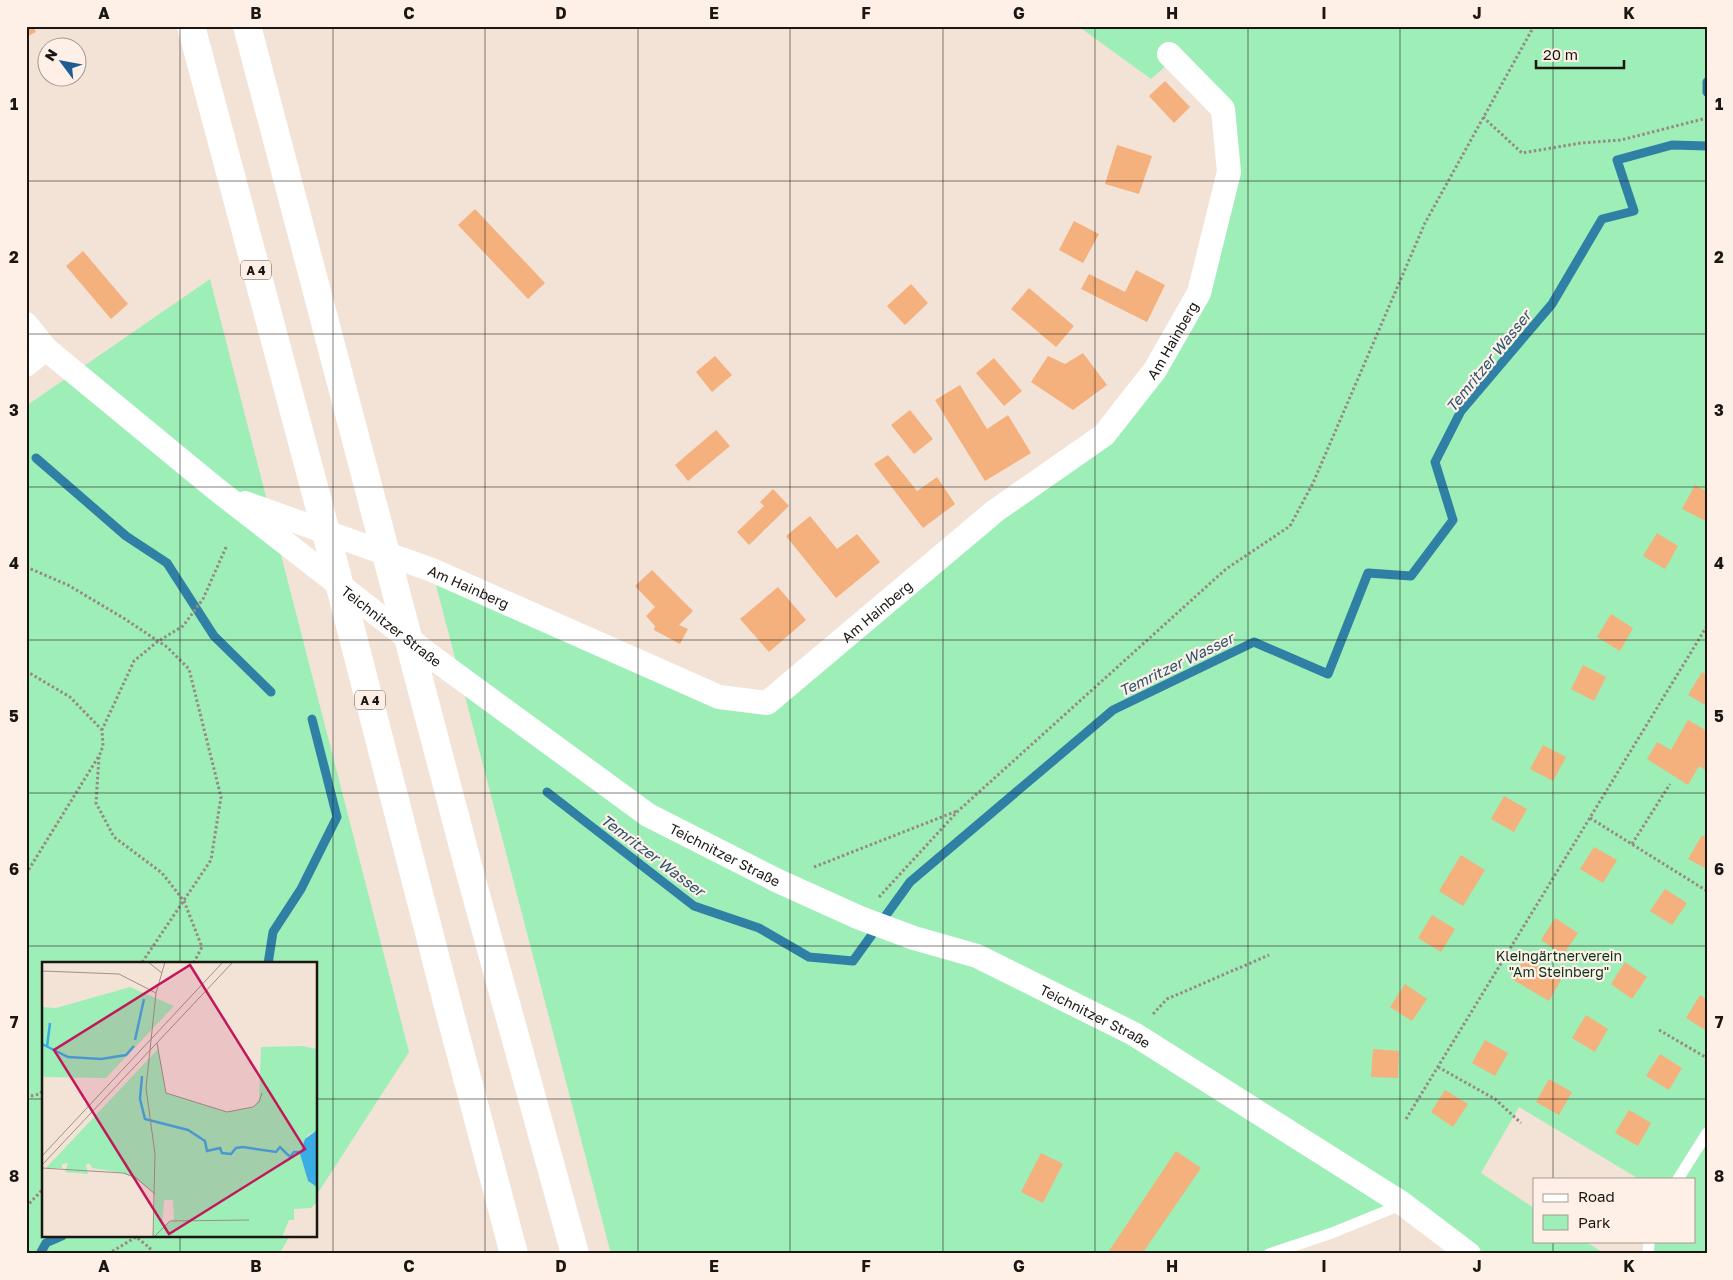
<svg xmlns="http://www.w3.org/2000/svg" width="1733" height="1280" font-family="'Golos Text',sans-serif">
<style>
.green{fill:#9eeeb8}
.lines{fill:none;stroke-linecap:round;stroke-linejoin:round}
.stream{stroke:#3080a5;stroke-width:9}
.building{fill:#f4b07d}
.path{stroke:#968b82;stroke-width:3;stroke-dasharray:2.5 2.5;stroke-linecap:butt}
.lane{stroke:#fff;stroke-width:11}
.street{stroke:#fff;stroke-width:24}
.highway{stroke:#fff;stroke-width:28}
.grid{fill:none;stroke:#1b1612;stroke-width:1;stroke-opacity:0.55}
.labels{text-anchor:middle;dominant-baseline:central;stroke-width:4.5;stroke-linejoin:round;paint-order:stroke}
.shield{fill:#fef0e7;stroke:#5f5752;stroke-width:1}
.shield-label{font-size:12px;font-weight:bold;fill:#1b1612}
.street-label{font-size:14px;fill:#1b1612;stroke:#fef0e7}
.park-label{font-size:14px;fill:#07321a;stroke:#fef0e7}
.water-label{font-size:15px;font-style:italic;fill:#28556d;stroke:#fef0e7}
.inset-river{fill:none;stroke:#39ade4;stroke-width:2.5}
.inset-road{fill:none;stroke:#9d9188;stroke-width:1}
.view{fill:#c2185b;fill-opacity:0.15;stroke:#c2185b;stroke-width:2.5}
.inset-edge{fill:none;stroke:#1b1612;stroke-width:2.5}
.neatline{fill:none;stroke:#1b1612;stroke-width:2}
.grid-label{font-size:16px;text-anchor:middle;font-weight:bold;fill:#1b1612}
</style>
<rect width="100%" height="100%" fill="#f3e3d7"/>
<g class="green">
<polygon points="1078,26 1707,26 1707,1254 1654,1254 1655,1241 1694,1241 1694,1179 1639,1179 1519,1107 1481,1173 1534,1208 1534,1241 1585,1241 1605,1254 1469,1254 1403,1204 1269,1254 611,1254 432,570 767,703 1104,435 1199,293 1229,172 1209,102 1166,66 1151,79"/>
<polygon points="210,279 409,1052 316,1196 316,964 44,964 44,1236 290,1236 279,1254 26,1254 26,406"/>
</g>
<g class="lines">
<g class="stream">
<polyline points="1707,82 1707,92"/>
<polyline points="36,458 126,536 167,563 214,636 271,692"/>
<polyline points="547,792 694,906 759,928 809,957 853,961 910,882 1113,710 1254,642 1328,674 1368,573 1411,576 1453,520 1435,462 1461,411 1552,304 1602,219 1634,211 1617,160 1672,145 1707,146"/>
<polyline points="268,964 273,932 301,889 337,817 312,719"/>
<polyline points="40,1254 46,1243 62,1236"/>
</g>
</g>
<g class="building">
<polygon points="26,26 33,26 36,32 26,37"/>
<polygon points="1165,81 1190,107 1174,123 1149,96"/>
<polygon points="1117,145 1152,156 1139,194 1105,184"/>
<polygon points="475,209 545,283 528,299 458,225"/>
<polygon points="1074,221 1099,234 1083,263 1059,250"/>
<polygon points="83,251 128,304 111,319 66,266"/>
<polygon points="1136,270 1165,285 1147,322 1081,289 1089,274 1125,292"/>
<polygon points="911,284 928,303 905,325 887,306"/>
<polygon points="1029,288 1074,326 1056,347 1011,309"/>
<polygon points="1083,353 1107,385 1073,410 1031,382 1048,356 1065,364"/>
<polygon points="715,356 732,375 712,392 696,372"/>
<polygon points="994,358 1022,391 1004,406 976,373"/>
<polygon points="960,385 987,429 1008,415 1031,453 985,481 935,400"/>
<polygon points="910,410 933,439 914,454 891,425"/>
<polygon points="716,430 730,446 688,481 675,465"/>
<polygon points="888,455 917,491 937,477 955,504 923,528 874,464"/>
<polygon points="1695,485 1707,492 1706,521 1682,509"/>
<polygon points="773,489 789,506 749,545 737,532 764,506 760,502"/>
<polygon points="810,516 837,549 857,534 880,562 836,598 786,536"/>
<polygon points="1657,533 1678,546 1665,569 1643,556"/>
<polygon points="652,570 693,611 679,625 688,629 680,644 654,630 655,626 646,616 655,607 635,586"/>
<polygon points="778,587 806,620 769,652 740,619"/>
<polygon points="1611,614 1633,628 1620,651 1597,637"/>
<polygon points="1583,665 1606,677 1594,701 1571,689"/>
<polygon points="1702,672 1707,675 1707,706 1688,695"/>
<polygon points="1688,720 1707,731 1707,771 1699,766 1688,785 1647,759 1657,742 1671,750"/>
<polygon points="1543,745 1566,757 1553,781 1530,769"/>
<polygon points="1504,796 1527,809 1514,832 1491,819"/>
<polygon points="1702,835 1707,838 1707,869 1688,859"/>
<polygon points="1594,847 1617,860 1603,883 1580,869"/>
<polygon points="1461,855 1485,870 1463,906 1439,891"/>
<polygon points="1665,889 1687,903 1672,925 1650,911"/>
<polygon points="1432,915 1455,929 1441,952 1418,938"/>
<polygon points="1555,918 1578,933 1563,955 1541,940"/>
<polygon points="1525,958 1561,980 1549,1001 1512,979"/>
<polygon points="1625,962 1647,977 1632,999 1611,984"/>
<polygon points="1405,984 1427,999 1412,1021 1390,1007"/>
<polygon points="1700,995 1707,1000 1707,1031 1686,1018"/>
<polygon points="1586,1015 1608,1029 1595,1052 1572,1038"/>
<polygon points="1485,1040 1508,1053 1495,1076 1472,1063"/>
<polygon points="1373,1049 1399,1051 1398,1078 1371,1077"/>
<polygon points="1660,1054 1682,1068 1669,1090 1646,1076"/>
<polygon points="1549,1079 1572,1092 1559,1115 1536,1102"/>
<polygon points="1445,1090 1468,1104 1453,1127 1431,1112"/>
<polygon points="1629,1110 1651,1123 1638,1146 1615,1133"/>
<polygon points="1176,1151 1201,1168 1142,1254 1107,1254"/>
<polygon points="1041,1153 1063,1164 1043,1203 1021,1192"/>
</g>
<g class="lines">
<g class="path">
<polyline points="1483,117 1522,153 1581,143 1621,140 1707,118"/>
<polyline points="26,567 68,585 125,619 167,647 189,669 221,797 211,860 141,964"/>
<polyline points="26,671 70,697 102,730"/>
<polyline points="99,757 96,803 114,837 162,873 184,901 202,947 193,964"/>
<polyline points="1590,818 1707,891"/>
<polyline points="1632,844 1670,784"/>
<polyline points="814,867 957,811"/>
<polyline points="26,874 100,754 103,746 102,730 134,661 157,642 183,626 203,599 227,545"/>
<polyline points="879,897 958,811 1226,569 1290,526 1313,483 1425,223 1534,26"/>
<polyline points="1153,1014 1167,999 1269,955"/>
<polyline points="1659,1030 1707,1058"/>
<polyline points="1438,1067 1495,1099 1521,1123"/>
<polyline points="26,1097 40,1094 44,1089"/>
<polyline points="1406,1119 1707,626"/>
<polyline points="26,1207 44,1188"/>
<polyline points="108,1254 136,1237 150,1248 148,1254"/>
</g>
<g class="lane">
<polyline points="1678,1179 1707,1133"/>
<polyline points="1269,1254 1332,1233 1403,1204"/>
<polyline points="1648,1254 1649,1241"/>
</g>
<g class="street">
<path id="s1" d="M26,324L46,349L216,489L432,657L648,815L778,881L860,918L914,938L977,956L1134,1034L1403,1204L1469,1254"/>
<polyline points="26,365 46,349"/>
<path id="s2" d="M245,503L432,570L719,697L767,703L995,511L1104,435L1155,370L1199,293L1229,172L1223,109L1169,54"/>
</g>
<g class="highway">
<polyline points="191,26 321,513 449,1010 514,1254"/>
<polyline points="247,26 470,873 575,1254"/>
</g>
</g>
<path class="grid" d="M180,26V964M333,26V1254M485,26V1254M638,26V1254M790,26V1254M943,26V1254M1095,26V1254M1248,26V1254M1400,26V1254M1553,26V1179M26,181H1707M26,334H1707M26,487H1707M26,640H1707M26,793H1707M26,946H1707M26,1099H44M316,1099H1707M180,1236V1254M1553,1241V1254"/>
<g class="labels">
<g class="shield">
<rect x="241" y="260.5" width="30" height="19" rx="4"/>
<rect x="355" y="690.5" width="30" height="19" rx="4"/>
</g>
<g class="shield-label">
<text x="256" y="270">A 4</text>
<text x="370" y="700">A 4</text>
</g>
<g class="street-label">
<text stroke="none"><textPath href="#s2" startOffset="1109">Am Hainberg</textPath></text>
<text stroke="none"><textPath href="#s2" startOffset="239">Am Hainberg</textPath></text>
<text stroke="none"><textPath href="#s2" startOffset="704">Am Hainberg</textPath></text>
<text stroke="none"><textPath href="#s1" startOffset="475">Teichnitzer Straße</textPath></text>
<text stroke="none"><textPath href="#s1" startOffset="880">Teichnitzer Straße</textPath></text>
<text stroke="none"><textPath href="#s1" startOffset="1285">Teichnitzer Straße</textPath></text>
</g>
<g class="park-label">
<text x="1559" y="955">Kleingärtnerverein<tspan x="1559" dy="16">"Am Steinberg"</tspan></text>
</g>
<g class="water-label">
<text transform="translate(1488 361) rotate(-51)">Temritzer Wasser</text>
<text transform="translate(1176 664) rotate(-26)">Temritzer Wasser</text>
<text transform="translate(653 855) rotate(37)">Temritzer Wasser</text>
</g>
</g>
<g transform="translate(42 962)">
<rect width="275" height="275" fill="#f3e3d7"/>
<path d="M88,25L132,44L64,116L0,115V45L14,46ZM260,84L275,87V168L266,173L258,192L266,219L275,225V240L269,246L252,247V258H247L240,275H111L113,232L97,219L81,211L50,206L48,202H44L46,212L23,210L26,201L20,202V206H4L116,87L124,131L185,150L211,145L217,138L219,85ZM122,238H131L132,258L120,265Z" fill="#9eeeb8" fill-rule="evenodd"/>
<path d="M275,168V225L266,219L258,192L263,177Z" fill="#39ade4"/>
<path class="inset-river" d="M93,78L102,37M0,82L26,95L59,97L84,93L92,84M5,85L8,61M100,114L98,137L103,157L146,168L163,179L165,189L178,186L180,191L189,192L194,186L201,185L234,190L238,185L248,195L252,190H260"/>
<path class="inset-road" d="M106,0L120,11M0,9L77,12L114,31M115,81L124,131L185,150L211,145L217,140L220,131M0,194L181,0M0,203L191,0M0,206L81,211L93,215L113,232M111,275L113,192L104,126L114,31L123,0M112,275L128,259L207,258"/>
<path class="view" d="M148,3L263,187L127,272L12,88Z"/>
<rect width="275" height="275" class="inset-edge"/>
</g>
<rect width="1733" height="1280" fill="none" stroke="#fef0e7" stroke-width="55"/>
<rect x="1533" y="1178" width="162" height="65" fill="#fef0e7" stroke="#a39992"/>
<rect x="1543" y="1194" width="25" height="8" fill="#ffffff" stroke="#a39992"/>
<text x="1578" y="1202" font-size="15" fill="#1b1612">Road</text>
<rect x="1543" y="1215" width="25" height="15" fill="#9eeeb8" stroke="#a39992"/>
<text x="1578" y="1228" font-size="15" fill="#1b1612">Park</text>
<g transform="translate(62 62) rotate(302)"><circle r="24" fill="#fef0e7" stroke="#a39992"/>
<path d="M0-4L9 19L0 12L-9 19Z" fill="#1e5c93"/>
<text y="-8" font-size="14" font-weight="bold" text-anchor="middle" fill="#1b1612">N</text>
</g>
<path d="M1536 60v8h88v-8" fill="none" stroke="#1b1612" stroke-width="2.5"/>
<text x="1543" y="60" font-size="15" fill="#1b1612" stroke="#fef0e7" stroke-width="4" paint-order="stroke">20 m</text>
<rect x="28" y="28" width="1678" height="1224" class="neatline"/>
<g class="grid-label">
<text x="104" y="19">A</text>
<text x="256" y="19">B</text>
<text x="409" y="19">C</text>
<text x="561" y="19">D</text>
<text x="714" y="19">E</text>
<text x="866" y="19">F</text>
<text x="1019" y="19">G</text>
<text x="1172" y="19">H</text>
<text x="1324" y="19">I</text>
<text x="1477" y="19">J</text>
<text x="1629" y="19">K</text>
<text x="14" y="110">1</text>
<text x="1719" y="110">1</text>
<text x="14" y="263">2</text>
<text x="1719" y="263">2</text>
<text x="14" y="416">3</text>
<text x="1719" y="416">3</text>
<text x="14" y="569">4</text>
<text x="1719" y="569">4</text>
<text x="14" y="722">5</text>
<text x="1719" y="722">5</text>
<text x="14" y="875">6</text>
<text x="1719" y="875">6</text>
<text x="14" y="1028">7</text>
<text x="1719" y="1028">7</text>
<text x="14" y="1182">8</text>
<text x="1719" y="1182">8</text>
<text x="104" y="1272">A</text>
<text x="256" y="1272">B</text>
<text x="409" y="1272">C</text>
<text x="561" y="1272">D</text>
<text x="714" y="1272">E</text>
<text x="866" y="1272">F</text>
<text x="1019" y="1272">G</text>
<text x="1172" y="1272">H</text>
<text x="1324" y="1272">I</text>
<text x="1477" y="1272">J</text>
<text x="1629" y="1272">K</text>
</g>
</svg>
